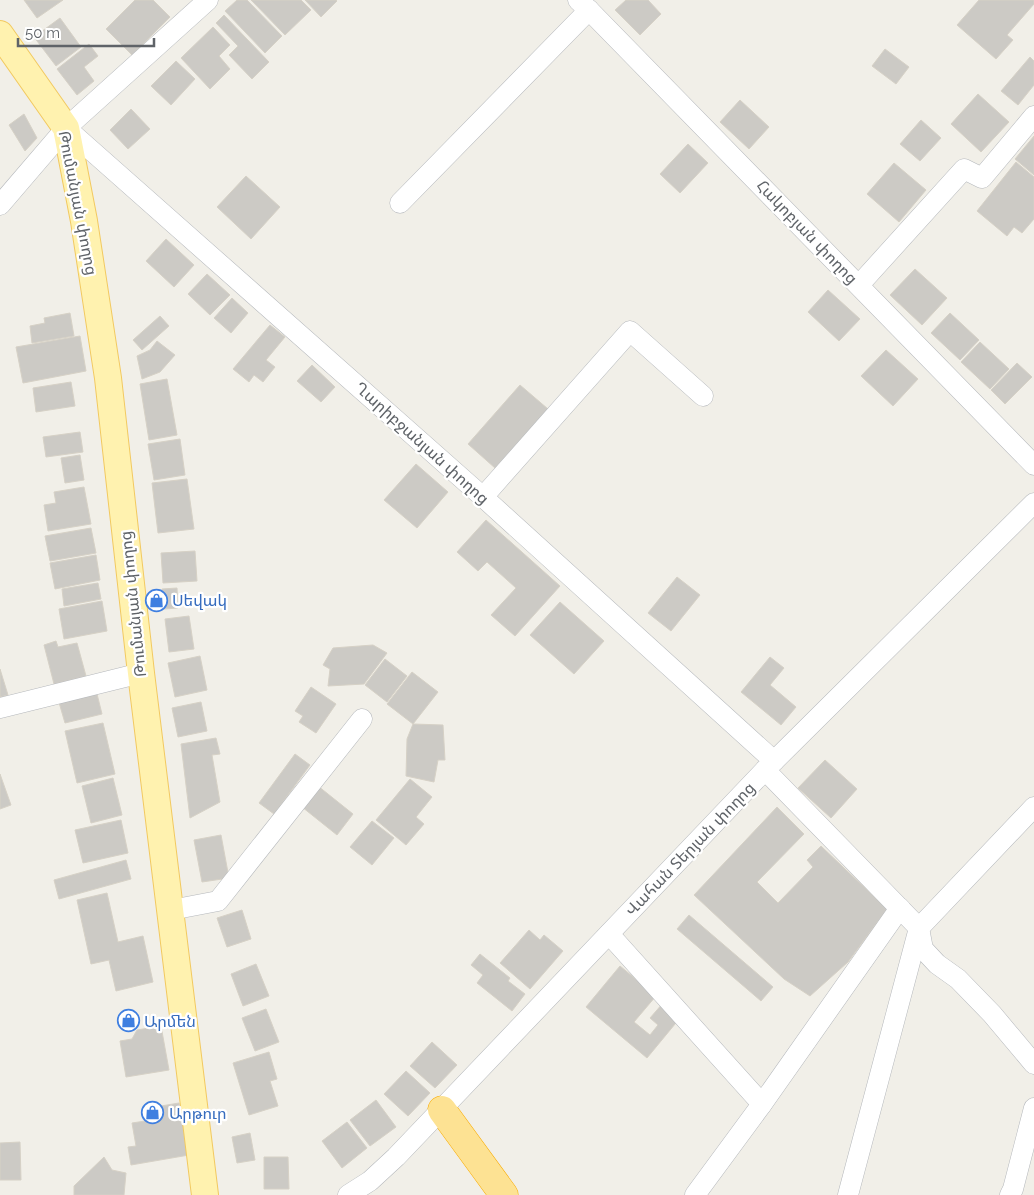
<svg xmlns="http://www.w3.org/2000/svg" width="1034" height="1195" font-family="Raleway,'Noto Sans Armenian',sans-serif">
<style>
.building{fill:#cccac5;stroke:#d6d1c6}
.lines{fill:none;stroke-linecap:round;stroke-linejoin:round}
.minor-casing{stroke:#b5b8bc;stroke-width:21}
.major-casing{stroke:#f2c960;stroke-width:28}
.highway-casing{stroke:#f9ab00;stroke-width:29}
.minor{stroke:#fff;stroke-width:20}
.major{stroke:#fff2af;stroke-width:26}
.highway{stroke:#fde293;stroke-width:28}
.labels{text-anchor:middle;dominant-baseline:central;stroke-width:4.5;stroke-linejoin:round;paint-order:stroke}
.street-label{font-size:16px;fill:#5f6368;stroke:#fff}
.shop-label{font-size:16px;fill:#366cbe;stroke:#fff;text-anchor:start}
</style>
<rect width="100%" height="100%" fill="#f1efe8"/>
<g class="building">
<polygon points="24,0 63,0 37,18"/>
<polygon points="135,0 153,0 170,17 132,55 106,29"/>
<polygon points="237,0 247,0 282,36 265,53 225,11"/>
<polygon points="251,0 301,0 311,10 285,35"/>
<polygon points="305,0 336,0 337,1 321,17"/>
<polygon points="626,0 648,0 661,14 640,35 615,10"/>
<polygon points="979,0 1034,0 1034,4 1007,35 1013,40 996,59 957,25"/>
<polygon points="224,15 269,62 252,79 229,55 238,46 216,23"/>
<polygon points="60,18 81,47 56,66 34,37"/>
<polygon points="213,27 230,45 219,56 230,69 210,89 181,58"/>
<polygon points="89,44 98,56 84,67 94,81 77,95 57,69"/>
<polygon points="885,49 909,67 896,84 872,66"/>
<polygon points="1030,57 1034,61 1034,85 1018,105 1001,91"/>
<polygon points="176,61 195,79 171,105 151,86"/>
<polygon points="978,94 1009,122 981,152 951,124"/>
<polygon points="740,100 769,127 749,149 720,122"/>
<polygon points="131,109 150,129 128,149 110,130"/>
<polygon points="24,114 37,138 25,151 9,125"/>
<polygon points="921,120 941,138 920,161 900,144"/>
<polygon points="1034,136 1034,175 1015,159"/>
<polygon points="688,144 708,163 680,193 660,174"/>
<polygon points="1016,162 1034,177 1034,219 1022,233 1014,227 1007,236 977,211"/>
<polygon points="894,163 926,190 899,222 867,194"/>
<polygon points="246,176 280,207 251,239 217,207"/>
<polygon points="166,239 194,265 174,287 146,261"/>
<polygon points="915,269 947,298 922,325 890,295"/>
<polygon points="207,274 230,295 210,315 188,294"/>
<polygon points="828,290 860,319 839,341 808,312"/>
<polygon points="232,298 248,313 231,333 214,318"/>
<polygon points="70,313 74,336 32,343 30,326 45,323 44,318"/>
<polygon points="950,313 979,340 960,360 931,333"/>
<polygon points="160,316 169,326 142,350 133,340"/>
<polygon points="270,325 285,337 266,360 275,367 263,382 254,375 249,382 233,369"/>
<polygon points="80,336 86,371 23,383 16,347"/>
<polygon points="157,341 175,355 160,372 142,379 137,356 150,350"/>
<polygon points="980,342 1009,369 990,389 961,362"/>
<polygon points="886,350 918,379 893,406 861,376"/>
<polygon points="1017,363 1032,377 1005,404 991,390"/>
<polygon points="312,365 335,387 321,402 297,381"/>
<polygon points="167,379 177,435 149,440 140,384"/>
<polygon points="71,382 75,406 36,412 33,388"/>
<polygon points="520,385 548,409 495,468 468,444"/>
<polygon points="80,432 83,452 46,457 43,437"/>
<polygon points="180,439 185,475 154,480 148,444"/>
<polygon points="80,455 84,480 65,483 61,458"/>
<polygon points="416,464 448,492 417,528 384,500"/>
<polygon points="187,479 194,529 158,533 152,483"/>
<polygon points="84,487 91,524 48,531 44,505 56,503 54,492"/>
<polygon points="486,520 560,586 515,636 491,615 516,588 487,562 478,571 457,552"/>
<polygon points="91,528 96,553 50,561 45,536"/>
<polygon points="195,551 197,581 163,583 161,553"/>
<polygon points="96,555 100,580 55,589 50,563"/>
<polygon points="677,577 700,595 671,631 648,613"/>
<polygon points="98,583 101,599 64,606 62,589"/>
<polygon points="177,588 178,608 164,609 162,589"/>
<polygon points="102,601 107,631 64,639 59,609"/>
<polygon points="560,602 604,641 574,674 530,635"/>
<polygon points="189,616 194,649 169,652 165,619"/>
<polygon points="56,641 58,647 77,643 86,676 54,684 44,645"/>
<polygon points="373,645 387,653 364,684 328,686 330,669 323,665 333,648"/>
<polygon points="200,656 207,690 175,697 168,663"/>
<polygon points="770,657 784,668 770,685 796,707 781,725 741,692"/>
<polygon points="385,659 407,676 387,702 365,685"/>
<polygon points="0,669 8,695 0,697"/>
<polygon points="412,672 438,692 413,724 387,704"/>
<polygon points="311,687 336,704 316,733 299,722 303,716 295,711"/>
<polygon points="96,690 102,714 65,723 58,699"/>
<polygon points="201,702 207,731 178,737 172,708"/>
<polygon points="103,723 115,774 77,783 65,731"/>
<polygon points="413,724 443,725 445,760 438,760 434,782 406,776 407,739"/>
<polygon points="216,738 220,754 212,755 220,802 190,818 181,744"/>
<polygon points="295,754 310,765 274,814 259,803"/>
<polygon points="825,760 857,789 831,818 798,788"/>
<polygon points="0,774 11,805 0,809"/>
<polygon points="113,778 122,815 91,823 82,786"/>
<polygon points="410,779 432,797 416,817 424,824 406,845 376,820"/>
<polygon points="318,786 353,814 337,835 302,807"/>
<polygon points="777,807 804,834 757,882 778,903 813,867 807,860 821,846 887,909 848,962 810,996 784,979 694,895"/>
<polygon points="121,820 128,853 83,863 75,830"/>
<polygon points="372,821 394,838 372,865 350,847"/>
<polygon points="221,835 229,878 202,882 194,840"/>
<polygon points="126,860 131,879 59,899 54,880"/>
<polygon points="107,893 118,942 143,936 153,982 116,991 109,960 91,964 77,900"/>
<polygon points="242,910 251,939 227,947 217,918"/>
<polygon points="689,915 773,987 761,1001 677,929"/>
<polygon points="529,930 540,940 544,935 563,951 530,989 500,963"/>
<polygon points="480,954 510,978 508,981 525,994 512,1011 477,983 483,975 471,965"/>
<polygon points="256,964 269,996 243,1006 231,974"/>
<polygon points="620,966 656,996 634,1022 650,1035 658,1025 650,1018 663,1003 680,1018 647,1058 586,1007"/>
<polygon points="266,1009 279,1042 255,1051 242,1018"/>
<polygon points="161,1026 169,1070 126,1077 120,1041 132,1039 137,1030"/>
<polygon points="432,1042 457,1065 435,1088 410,1066"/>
<polygon points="269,1052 277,1079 270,1081 278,1106 249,1115 233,1063"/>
<polygon points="406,1071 430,1093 408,1116 384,1094"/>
<polygon points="376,1100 396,1127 370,1146 350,1120"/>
<polygon points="179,1103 189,1155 131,1165 128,1147 136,1146 132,1123 145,1121 143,1109"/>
<polygon points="347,1122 367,1148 342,1168 322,1141"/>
<polygon points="250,1133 255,1160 237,1163 232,1137"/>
<polygon points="20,1142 21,1180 0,1180 0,1143"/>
<polygon points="104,1157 112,1170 126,1173 124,1195 74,1195 74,1186"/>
<polygon points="264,1157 288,1157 289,1189 264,1189"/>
</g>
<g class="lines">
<defs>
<g id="minor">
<polyline points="578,0 589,10 1034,465"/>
<polyline points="66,128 483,497 774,761"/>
<polyline points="400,203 589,10"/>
<polyline points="0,205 66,128 208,0"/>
<polyline points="859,285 964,169 982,178 1034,116"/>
<polyline points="483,497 630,331 703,396"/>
<polyline points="0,708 141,673"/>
<polyline points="765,770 919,928 923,949 937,964 958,979 992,1014 1034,1064"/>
<polyline points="171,910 218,901 362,719"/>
<polyline points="609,934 762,1104"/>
<polyline points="348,1195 370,1181 396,1157 765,770 1034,503"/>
<polyline points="695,1195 762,1104 900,908"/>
<polyline points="848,1195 919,928 1034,807"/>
<polyline points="1010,1195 1013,1189 1034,1108"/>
</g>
<polyline id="major" points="0,34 66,128 84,221 108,378 141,673 205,1195"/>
<polyline id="highway" points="442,1110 504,1195"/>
</defs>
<use href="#minor" class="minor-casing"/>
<use href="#major" class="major-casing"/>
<use href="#highway" class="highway-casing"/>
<use href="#minor" class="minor"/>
<use href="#major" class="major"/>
<use href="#highway" class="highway"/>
</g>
<defs>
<symbol id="shop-ring" viewBox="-11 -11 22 22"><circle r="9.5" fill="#fff" stroke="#3f7fe0" stroke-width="1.5"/><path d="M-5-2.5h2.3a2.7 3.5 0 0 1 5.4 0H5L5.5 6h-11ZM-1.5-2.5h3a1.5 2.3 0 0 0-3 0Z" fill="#3f7fe0"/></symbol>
</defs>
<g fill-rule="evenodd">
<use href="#shop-ring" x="144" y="588" width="25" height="25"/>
<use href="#shop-ring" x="116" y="1008" width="25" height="25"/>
<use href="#shop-ring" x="140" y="1100" width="25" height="25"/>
</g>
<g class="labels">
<g class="street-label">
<text transform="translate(78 203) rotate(79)">Թումանյան փողոց</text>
<text transform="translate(807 232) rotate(46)">Հակոբյան փողոց</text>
<text transform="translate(422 443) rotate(42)">Ղարիբջանյան փողոց</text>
<text transform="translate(133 604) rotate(-96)">Թումանյան փողոց</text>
<text transform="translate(690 849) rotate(-46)">Վահան Տերյան փողոց</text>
</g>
<g class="shop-label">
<text x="172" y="600">Սեվակ</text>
<text x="144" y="1021">Արմեն</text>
<text x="169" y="1113">Արթուր</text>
</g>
</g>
<path d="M18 38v8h136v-8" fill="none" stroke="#5f6368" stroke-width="2.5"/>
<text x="25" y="38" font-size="15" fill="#5f6368" stroke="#ffffff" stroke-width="4" paint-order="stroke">50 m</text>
</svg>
